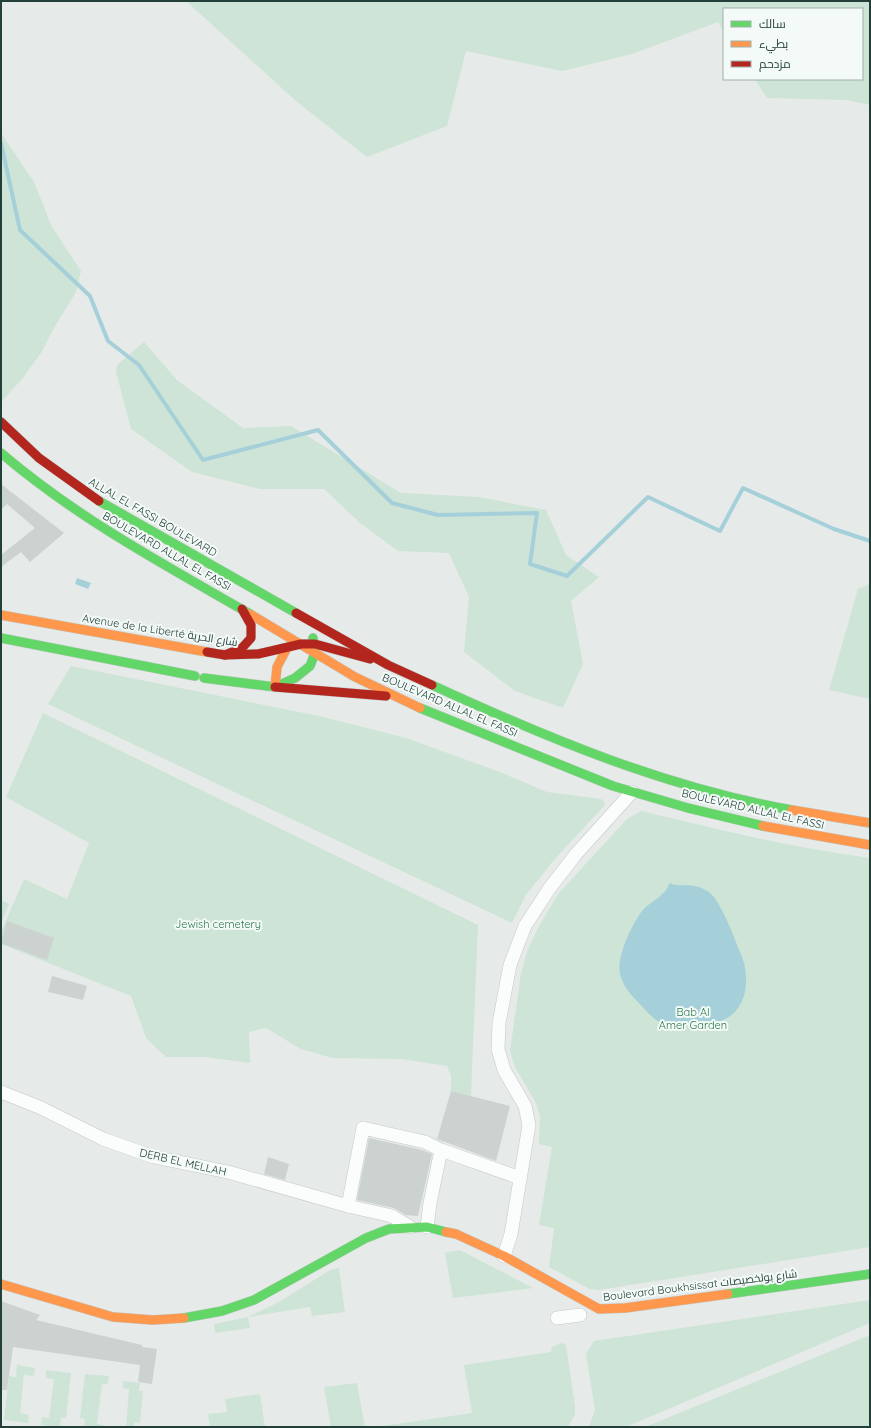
<svg xmlns="http://www.w3.org/2000/svg" width="871" height="1428" font-family="Quicksand,Cairo,sans-serif">
<style>
.green{fill:#cee4d6}
.water{fill:#a5d0da}
.lines{fill:none;stroke-linecap:round;stroke-linejoin:round}
.stream{stroke:#a5d0da;stroke-width:4}
.building{fill:#ccd2d0}
.street-casing{stroke:#c3c8c6;stroke-width:14}
.fast-casing{stroke:#c1c9c6;stroke-width:10}
.slow-casing{stroke:#c1c9c6;stroke-width:10}
.jam-casing{stroke:#c1c9c6;stroke-width:10}
.street{stroke:#fbfcfc;stroke-width:13}
.fast{stroke:#63d668;stroke-width:9}
.slow{stroke:#ff974d;stroke-width:9}
.jam{stroke:#b3261e;stroke-width:9}
.labels{text-anchor:middle;dominant-baseline:central;stroke-width:4;stroke-linejoin:round;paint-order:stroke}
.street-label{font-size:11px;fill:#224039;stroke:#f4faf7}
.park-label{font-size:11px;fill:#2a784c;stroke:#f4faf7}
</style>
<rect width="100%" height="100%" fill="#e6ebe9"/>
<g class="green">
<polygon points="186,1 870,1 870,105 847,100 767,98 755,79 862,79 862,9 724,9 724,32 718,22 632,54 562,71 466,51 447,126 367,157 297,102"/>
<polygon points="1,133 34,182 52,227 81,271 76,292 55,326 41,353 22,379 1,402"/>
<polygon points="144,342 177,380 243,428 291,426 401,493 479,497 546,510 566,555 599,577 571,601 583,664 563,708 515,691 464,652 469,597 449,553 398,551 360,523 324,489 260,489 192,472 131,429 116,372 117,365"/>
<polygon points="870,584 870,699 829,690 858,589"/>
<polygon points="71,666 319,716 406,738 500,772 547,792 601,799 605,803 604,806 553,861 526,895 512,923 48,704"/>
<polygon points="43,713 478,925 471,1096 451,1091 451,1076 447,1066 401,1059 332,1058 301,1049 266,1028 249,1032 250,1063 205,1057 166,1057 146,1038 131,996 1,944 1,932 24,879 67,899 89,843 6,797"/>
<path d="M641,811C717,829 792,848 870,858V1247L599,1290L590,1289L549,1267L554,1228L539,1225L552,1147L539,1144L540,1117L536,1103L515,1067L510,1051L521,973L528,949L538,928L558,894L627,819Z"/>
<polygon points="1,900 9,904 1,924"/>
<polygon points="460,1250 533,1288 453,1298 445,1253"/>
<polygon points="339,1268 345,1312 312,1316 310,1307 248,1317 250,1328 215,1333 214,1324 248,1317 279,1302 330,1270"/>
<polygon points="870,1300 870,1323 626,1427 589,1427 595,1410 586,1354 594,1341"/>
<polygon points="870,1335 870,1427 645,1427"/>
<polygon points="561,1343 566,1345 575,1406 575,1414 568,1427 375,1427 472,1413 464,1365 551,1352 552,1347"/>
<polygon points="17,1365 35,1368 34,1376 24,1375 20,1413 29,1415 28,1423 4,1420 9,1376 16,1377"/>
<polygon points="46,1370 71,1373 66,1418 61,1418 60,1427 41,1425 42,1417 49,1418 54,1379 46,1378"/>
<polygon points="85,1374 109,1376 108,1384 102,1384 97,1424 104,1425 104,1427 84,1427 85,1419 80,1418"/>
<polygon points="123,1381 140,1383 139,1391 143,1391 140,1423 134,1422 134,1427 126,1427 129,1389 123,1388"/>
<polygon points="357,1383 365,1427 331,1427 324,1387"/>
<polygon points="260,1394 265,1427 210,1427 208,1414 227,1412 225,1399"/>
</g>
<g class="water">
<polygon points="77,578 91,583 88,589 75,584"/>
<path d="M670,883C680,889 692,880 710,893C721,902 734,937 740,952C752,978 748,1016 714,1023C706,1024 698,1024 690,1025C680,1025 669,1027 660,1022C651,1018 645,1009 638,1002C630,994 623,986 620,974C616,958 632,923 643,910C649,903 660,898 666,890C668,888 668,885 670,883Z"/>
</g>
<g class="lines">
<polyline class="stream" points="1,143 20,230 90,296 108,341 139,365 203,460 318,430 392,503 438,515 537,513 530,564 567,576 648,497 720,531 743,488 834,529 870,541"/>
</g>
<g class="building">
<polygon points="1,484 64,533 30,562 21,552 1,567 1,555 35,528 7,504 1,510"/>
<polygon points="7,921 54,938 47,960 1,943"/>
<polygon points="52,976 87,986 83,1000 48,992"/>
<polygon points="451,1091 510,1106 496,1161 437,1139"/>
<polygon points="369,1138 422,1150 432,1154 418,1216 406,1215 394,1208 357,1200"/>
<polygon points="268,1157 289,1164 285,1180 264,1174"/>
<polygon points="1,1301 40,1315 36,1320 142,1345 142,1347 157,1349 152,1384 138,1382 140,1365 13,1347 7,1390 1,1390"/>
</g>
<g class="lines">
<defs>
<g id="street">
<polyline points="1,1092 39,1107 103,1139 154,1157 228,1172 348,1206"/>
<polyline points="410,1227 392,1216 348,1206 363,1128 425,1142 441,1150 520,1178"/>
<polyline points="427,1227 430,1203 441,1150"/>
<polyline points="504,1256 511,1234 529,1125 525,1106 504,1070 498,1049 499,1023 510,965 525,926 549,889 576,854 632,792"/>
<polyline points="557,1318 580,1315"/>
</g>
<g id="fast">
<path d="M1,453C77,518 163,564 250,614"/>
<polyline points="99,501 296,613"/>
<polyline points="1,638 195,676"/>
<polyline points="204,678 275,687 295,678 310,666 315,653 313,638"/>
<path d="M432,685C547,738 667,788 792,810"/>
<polyline points="420,708 613,786 688,808 763,826"/>
<polyline points="728,1294 870,1274"/>
<polyline points="184,1318 222,1311 254,1300 366,1238 389,1229 427,1227 446,1232"/>
</g>
<g id="slow">
<polyline points="250,614 355,677 420,708"/>
<polyline points="1,615 207,652"/>
<polyline points="275,687 277,667 287,648"/>
<polyline points="792,810 870,823"/>
<polyline points="763,826 870,845"/>
<polyline points="446,1232 456,1234 504,1256 599,1309 625,1308 728,1294"/>
<polyline points="1,1284 113,1317 153,1320 184,1318"/>
</g>
<g id="jam">
<polyline points="1,422 39,458 99,501"/>
<polyline points="296,613 388,665 432,685"/>
<polyline points="207,652 225,655 258,654 301,644 315,644 370,659"/>
<polyline points="225,655 242,648 251,638 251,625 242,609"/>
<polyline points="275,687 386,696"/>
</g>
</defs>
<use href="#street" class="street-casing"/>
<use href="#fast" class="fast-casing"/>
<use href="#slow" class="slow-casing"/>
<use href="#jam" class="jam-casing"/>
<use href="#street" class="street"/>
<use href="#fast" class="fast"/>
<use href="#slow" class="slow"/>
<use href="#jam" class="jam"/>
</g>
<g class="labels">
<g class="street-label">
<text transform="translate(153 517) rotate(30)">ALLAL EL FASSI BOULEVARD</text>
<text transform="translate(167 551) rotate(30)">BOULEVARD ALLAL EL FASSI</text>
<text transform="translate(160 630) rotate(9)">Avenue de la Liberté شارع الحرية</text>
<text transform="translate(450 705) rotate(23)">BOULEVARD ALLAL EL FASSI</text>
<text transform="translate(753 809) rotate(13)">BOULEVARD ALLAL EL FASSI</text>
<text transform="translate(183 1162) rotate(13)">DERB EL MELLAH</text>
<text transform="translate(700 1285) rotate(-7)">Boulevard Boukhsissat شارع بولخصيصات</text>
</g>
<g class="park-label">
<text x="218" y="924">Jewish cemetery</text>
<text x="693" y="1012">Bab Al<tspan x="693" dy="13">Amer Garden</tspan></text>
</g>
</g>
<rect width="871" height="1428" fill="none" stroke="#224039" stroke-width="4"/>
<rect x="723" y="8" width="140" height="72" fill="#f4faf7" stroke="#a0b0ab"/>
<rect x="731" y="21" width="20" height="6" fill="#63d668" stroke="#a0b0ab"/>
<text x="759" y="28" font-size="12" fill="#224039">سالك</text>
<rect x="731" y="41" width="20" height="6" fill="#ff974d" stroke="#a0b0ab"/>
<text x="759" y="48" font-size="12" fill="#224039">بطيء</text>
<rect x="731" y="61" width="20" height="6" fill="#b3261e" stroke="#a0b0ab"/>
<text x="759" y="68" font-size="12" fill="#224039">مزدحم</text>
</svg>
